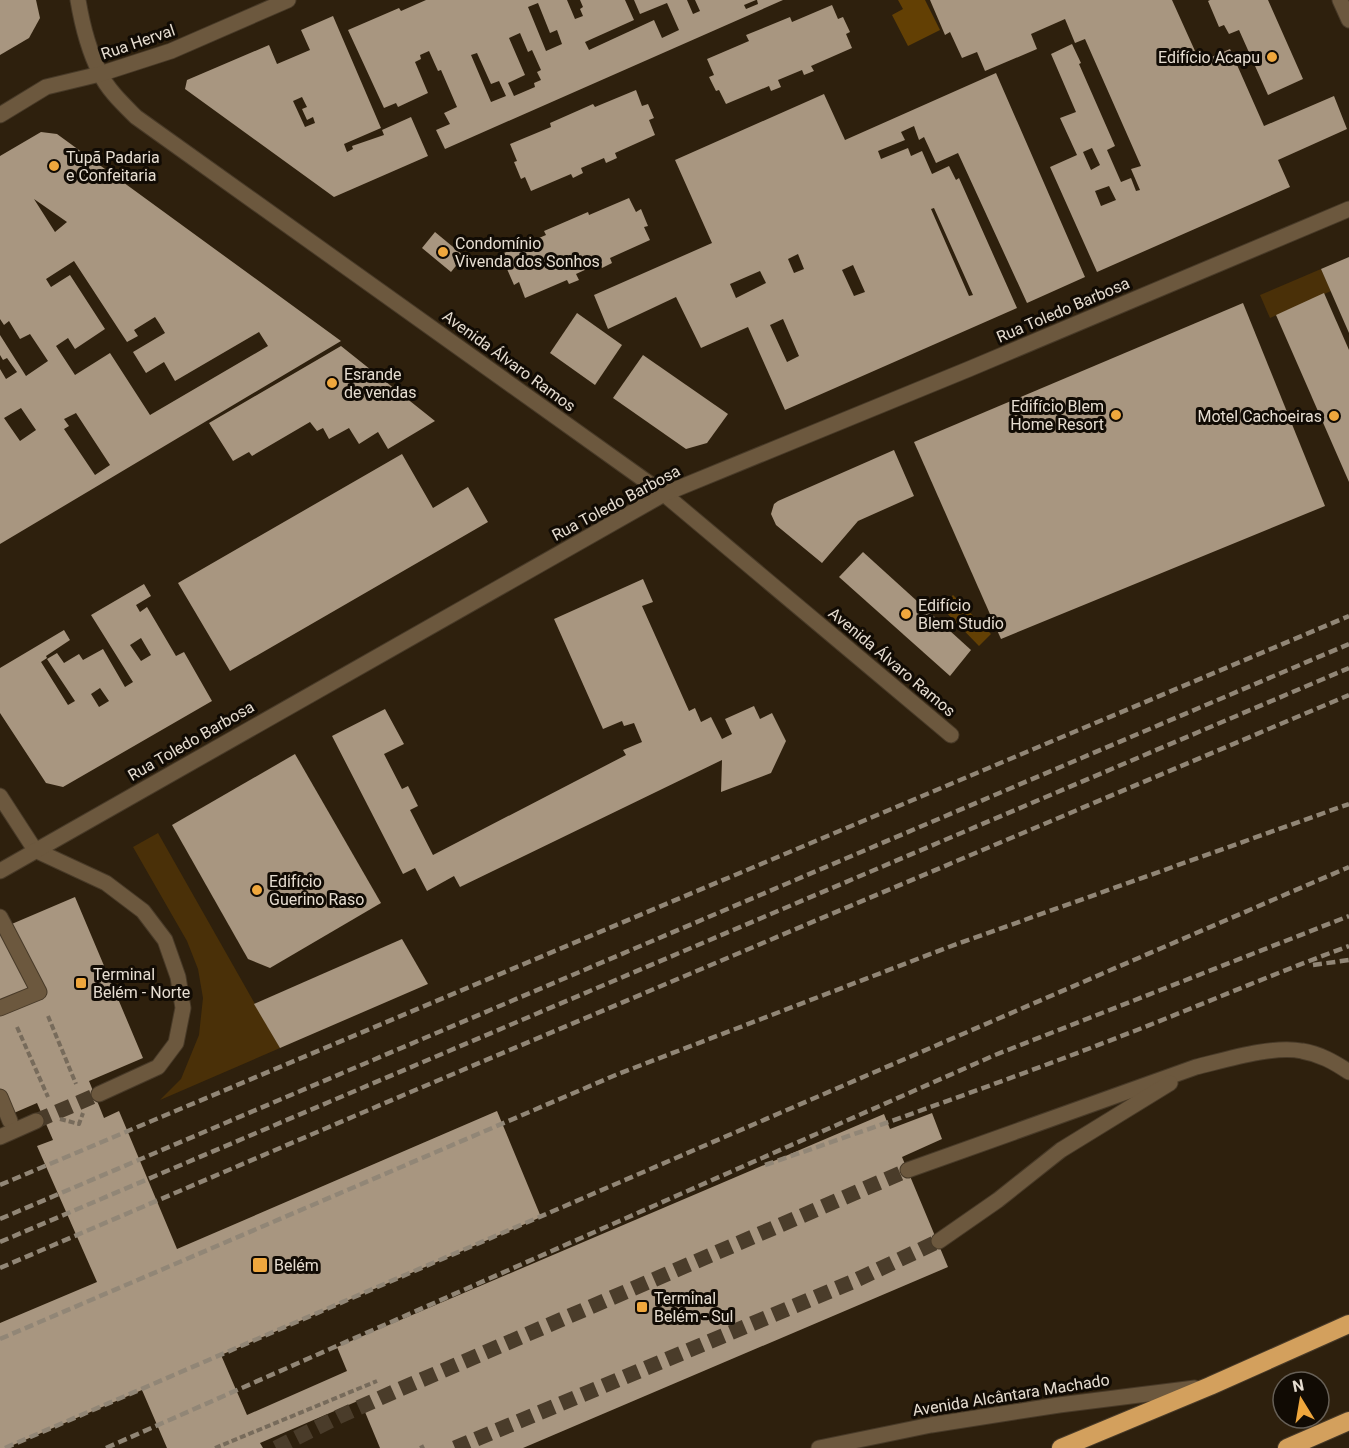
<svg xmlns="http://www.w3.org/2000/svg" width="1349" height="1448" font-family="Roboto,sans-serif">
<style>
.green{fill:#4a3008}
.water{fill:#634004}
.building{fill:#a89680;fill-rule:evenodd}
.lines{fill:none;stroke-linecap:round;stroke-linejoin:round}
.minor-tunnel{stroke:#4a3c2a;stroke-width:15;stroke-dasharray:15 8;stroke-linecap:butt}
.minor-casing{stroke:#483a28;stroke-width:17}
.highway-casing{stroke:#483a28;stroke-width:20}
.path{stroke:#776b5b;stroke-width:4;stroke-dasharray:6 3;stroke-linecap:butt}
.minor{stroke:#6c583e;stroke-width:15}
.highway{stroke:#d3a05d;stroke-width:18}
.rail{stroke:#918676;stroke-width:4.5;stroke-dasharray:9 4.5;stroke-linecap:butt}
.poi-dot{fill:#efa73d;stroke:#110b04;stroke-width:2}
.labels{text-anchor:middle;dominant-baseline:central;stroke-width:6;stroke-linejoin:round;paint-order:stroke}
.street-label{font-size:16px;fill:#e6ddd1;stroke:#110b04}
.poi-label{font-size:16px;fill:#e6ddd1;stroke:#110b04;text-anchor:start}
</style>
<rect width="100%" height="100%" fill="#2e200d"/>
<g class="green">
<polygon points="1321,269 1331,291 1270,318 1260,295"/>
<polygon points="158,833 280,1048 160,1100 181,1079 199,1035 203,998 198,969 187,941 133,847"/>
</g>
<g class="water">
<polygon points="898,0 925,0 940,30 908,46 892,15 903,9"/>
<polygon points="953,595 991,634 979,646 941,607"/>
</g>
<g class="building">
<polygon points="0,0 36,0 40,18 29,38 0,55"/>
<path d="M426,0H567L575,19L583,16L580,9L583,7L580,0H625L634,20L585,42L589,50L654,20L662,38L679,30L667,3L640,14L634,0H687L693,14L700,11L695,0H756L744,5L746,9L758,4L757,0H783L445,149L436,130L450,124L444,113L457,107L441,70L438,71L429,51L420,55L421,59L415,62L428,93L398,107L396,103L384,108L348,30L399,8L401,11ZM538,3L550,33L557,30L562,44L546,51L528,7ZM520,33L528,52L532,50L541,70L537,72L541,80L534,83L535,87L514,96L508,83L525,75L509,38ZM477,53L491,84L499,81L506,96L491,102L471,55Z"/>
<path d="M930,0H1172L1200,62L1230,49L1264,126L1334,96L1347,129L1278,160L1290,187L1097,272L1050,167L1077,155L1060,118L1076,112L1051,54L1072,44L1081,63L1079,64L1115,146L1107,150L1121,182L1131,178L1136,191L1140,190L1131,169L1141,166L1085,39L1075,43L1065,19L1031,34L1037,49L985,71L977,52L962,58L950,32L945,35ZM1092,148L1100,165L1091,170L1083,152ZM1109,186L1116,200L1101,206L1095,191Z"/>
<polygon points="1210,0 1268,0 1303,79 1268,95 1239,30 1229,34 1224,25 1219,27 1208,1"/>
<polygon points="832,5 838,19 843,17 850,32 846,34 852,48 811,66 814,71 804,75 802,70 778,80 781,87 771,91 769,86 726,104 719,90 716,91 709,77 714,75 707,59 749,41 746,35 790,17 792,22"/>
<path d="M333,16L381,128L344,144L347,152L353,149L352,146L384,135L382,130L411,117L428,156L334,197L185,89L187,80L269,45L277,64L310,50L301,30ZM302,97L307,107L302,109L307,120L313,117L315,123L305,127L293,101Z"/>
<path d="M996,73L1085,277L1027,303L958,153L936,163L924,137L919,140L914,126L901,132L905,140L878,151L881,159L908,148L911,156L922,151L932,174L949,166L956,180L959,178L1017,308L785,410L748,327L701,348L676,297L608,329L594,295L712,243L675,160L824,94L845,140ZM934,208L973,295L969,296L931,209ZM798,254L804,269L794,273L788,259ZM853,265L865,292L854,296L842,270ZM760,271L766,283L736,298L730,284ZM783,319L799,356L787,362L770,325Z"/>
<polygon points="636,90 642,106 648,104 654,118 649,120 655,135 615,153 617,158 606,163 604,158 581,168 583,173 573,178 571,174 531,191 525,177 521,179 514,162 517,161 510,144 551,127 550,123 593,104 595,107"/>
<path d="M41,132L57,134L341,341L0,544V369L6,379L17,372L7,358L3,360L0,355V335L26,376L48,361L30,334L20,339L9,321L4,325L0,319V156ZM34,199L67,222L55,232ZM74,261L127,342L138,336L134,330L155,317L159,323L165,333L133,352L146,373L164,362L175,381L259,332L268,346L150,415L110,353L75,375L56,346L68,338L75,349L105,329L70,275L51,287L46,279ZM21,408L36,430L20,441L4,418ZM76,413L110,465L95,475L64,429L69,426L64,419Z"/>
<polygon points="629,198 636,212 641,209 648,226 644,227 650,240 610,258 612,263 602,268 600,263 576,274 579,280 569,284 567,280 525,298 519,282 514,285 507,269 511,268 504,253 546,235 544,231 588,212 589,215"/>
<polygon points="435,232 464,256 451,272 422,248"/>
<polygon points="1349,257 1349,333 1321,269"/>
<polygon points="1324,293 1349,350 1349,482 1276,315"/>
<polygon points="1243,303 1325,506 1001,639 914,442"/>
<polygon points="577,313 622,345 595,385 550,353"/>
<polygon points="341,346 435,421 388,449 378,432 359,444 349,428 329,439 323,428 317,431 310,422 252,456 249,452 233,461 209,423"/>
<polygon points="643,355 728,414 707,443 686,449 613,398"/>
<polygon points="894,450 914,496 858,521 822,563 776,525 771,514 774,504 778,501"/>
<polygon points="402,454 433,508 468,487 488,522 230,671 178,583"/>
<polygon points="863,552 971,650 950,676 839,577"/>
<polygon points="643,579 653,602 642,606 689,711 695,708 701,722 711,717 722,739 732,734 725,719 754,706 760,719 772,713 786,741 771,773 721,792 722,760 460,887 454,876 427,891 415,868 403,874 332,736 385,709 404,744 384,754 402,789 408,786 418,806 410,810 433,855 626,755 623,750 642,742 634,723 624,726 622,721 603,729 554,619"/>
<path d="M144,584L151,596L136,605L140,612L147,607L176,656L184,652L212,701L63,787L46,783L0,713V668L64,630L70,640L46,656L47,658L41,662L68,705L75,701L47,659L57,653L64,663L79,654L83,660L103,649L125,687L133,682L91,615ZM141,638L151,655L141,661L130,645ZM100,688L109,701L99,707L91,694Z"/>
<polygon points="295,754 381,903 270,968 248,959 172,825"/>
<polygon points="75,897 143,1058 89,1081 104,1118 119,1111 177,1249 497,1111 541,1217 221,1355 247,1415 347,1371 337,1347 884,1114 890,1129 932,1113 942,1139 902,1157 948,1267 523,1448 380,1448 360,1400 260,1443 263,1448 167,1448 142,1390 6,1448 0,1448 0,1323 97,1282 37,1146 53,1140 37,1103 0,1119 0,929"/>
<polygon points="402,939 428,984 280,1048 254,1004"/>
</g>
<g class="lines">
<g class="minor-tunnel">
<polyline points="36,1121 99,1094"/>
<polyline points="276,1448 338,1417 398,1390 908,1170"/>
<polyline points="455,1448 852,1282 939,1241"/>
</g>
<defs>
<g id="minor">
<path d="M78,0C82,24 89,51 100,73C107,89 123,104 136,117L664,494L951,735"/>
<polyline points="1340,0 1349,20"/>
<polyline points="0,115 46,87 100,74 171,51 288,0"/>
<polyline points="0,796 35,850"/>
<polyline points="35,850 106,883 143,911 165,940 178,977 183,1008 176,1043 158,1067 99,1094"/>
<polyline points="0,871 664,494 969,369 1349,209"/>
<polyline points="0,917 39,992 0,1008"/>
<polyline points="0,1097 10,1121"/>
<polyline points="0,1137 36,1121"/>
<path d="M908,1170L1196,1067C1225,1060 1273,1045 1302,1051C1320,1054 1334,1062 1349,1072"/>
<polyline points="939,1241 998,1200 1061,1150 1170,1083"/>
<polyline points="819,1448 931,1425 1059,1405 1195,1388"/>
</g>
<g id="highway">
<polyline points="1061,1448 1210,1386 1349,1324"/>
<polyline points="1287,1448 1349,1421"/>
</g>
</defs>
<use href="#minor" class="minor-casing"/>
<use href="#highway" class="highway-casing"/>
<g class="path">
<polyline points="48,1016 76,1084"/>
<polyline points="17,1027 48,1097"/>
<polyline points="60,1119 79,1124 83,1113"/>
<polyline points="215,1448 377,1381"/>
<polyline points="420,1448 424,1446"/>
</g>
<use href="#minor" class="minor"/>
<use href="#highway" class="highway"/>
<g class="rail">
<polyline points="1313,965 1349,960"/>
<path d="M765,1165C890,1122 1014,1078 1137,1030C1208,1002 1278,972 1349,946"/>
<polyline points="0,1185 1349,616"/>
<polyline points="0,1219 1349,644"/>
<polyline points="0,1242 1349,668"/>
<polyline points="0,1268 413,1091 1349,695"/>
<polyline points="0,1339 618,1074 946,948 1349,804"/>
<polyline points="5,1448 1349,867"/>
<polyline points="106,1448 995,1055 1349,916"/>
</g>
</g>
<g class="poi-dot">
<circle cx="1272" cy="57" r="6"/>
<circle cx="54" cy="166" r="6"/>
<circle cx="443" cy="252" r="6"/>
<circle cx="332" cy="383" r="6"/>
<circle cx="1116" cy="415" r="6"/>
<circle cx="1334" cy="416" r="6"/>
<circle cx="906" cy="614" r="6"/>
<circle cx="257" cy="890" r="6"/>
<rect x="75" y="977" width="12" height="12" rx="3"/>
<rect x="252" y="1257" width="16" height="16" rx="3"/>
<rect x="636" y="1301" width="12" height="12" rx="3"/>
</g>
<g class="labels">
<g class="street-label">
<text transform="translate(138 42) rotate(-19)">Rua Herval</text>
<text transform="translate(1063 310) rotate(-23)">Rua Toledo Barbosa</text>
<text transform="translate(509 361) rotate(36)">Avenida Álvaro Ramos</text>
<text transform="translate(616 503) rotate(-28)">Rua Toledo Barbosa</text>
<text transform="translate(892 662) rotate(40)">Avenida Álvaro Ramos</text>
<text transform="translate(191 741) rotate(-30)">Rua Toledo Barbosa</text>
<text transform="translate(1011 1395) rotate(-9)">Avenida Alcântara Machado</text>
</g>
<g class="poi-label">
<text x="1260" y="57" text-anchor="end">Edifício Acapu</text>
<text x="66" y="157">Tupã Padaria<tspan x="66" dy="18">e Confeitaria</tspan></text>
<text x="455" y="243">Condomínio<tspan x="455" dy="18">Vivenda dos Sonhos</tspan></text>
<text x="344" y="374">Esrande<tspan x="344" dy="18">de vendas</tspan></text>
<text x="1104" y="406" text-anchor="end">Edifício Blem<tspan x="1104" dy="18">Home Resort</tspan></text>
<text x="1322" y="416" text-anchor="end">Motel Cachoeiras</text>
<text x="918" y="605">Edifício<tspan x="918" dy="18">Blem Studio</tspan></text>
<text x="269" y="881">Edifício<tspan x="269" dy="18">Guerino Raso</tspan></text>
<text x="93" y="974">Terminal<tspan x="93" dy="18">Belém - Norte</tspan></text>
<text x="274" y="1265">Belém</text>
<text x="654" y="1298">Terminal<tspan x="654" dy="18">Belém - Sul</tspan></text>
</g>
</g>
<g transform="translate(1301 1400) rotate(349)"><circle r="28" fill="#110b04" stroke="#665f56" stroke-width="1.5"/>
<path d="M0-4.5L10 22L0 15L-10 22Z" fill="#efa73d"/>
<text y="-9" font-size="16" font-weight="bold" text-anchor="middle" fill="#e6ddd1">N</text>
</g>
</svg>
